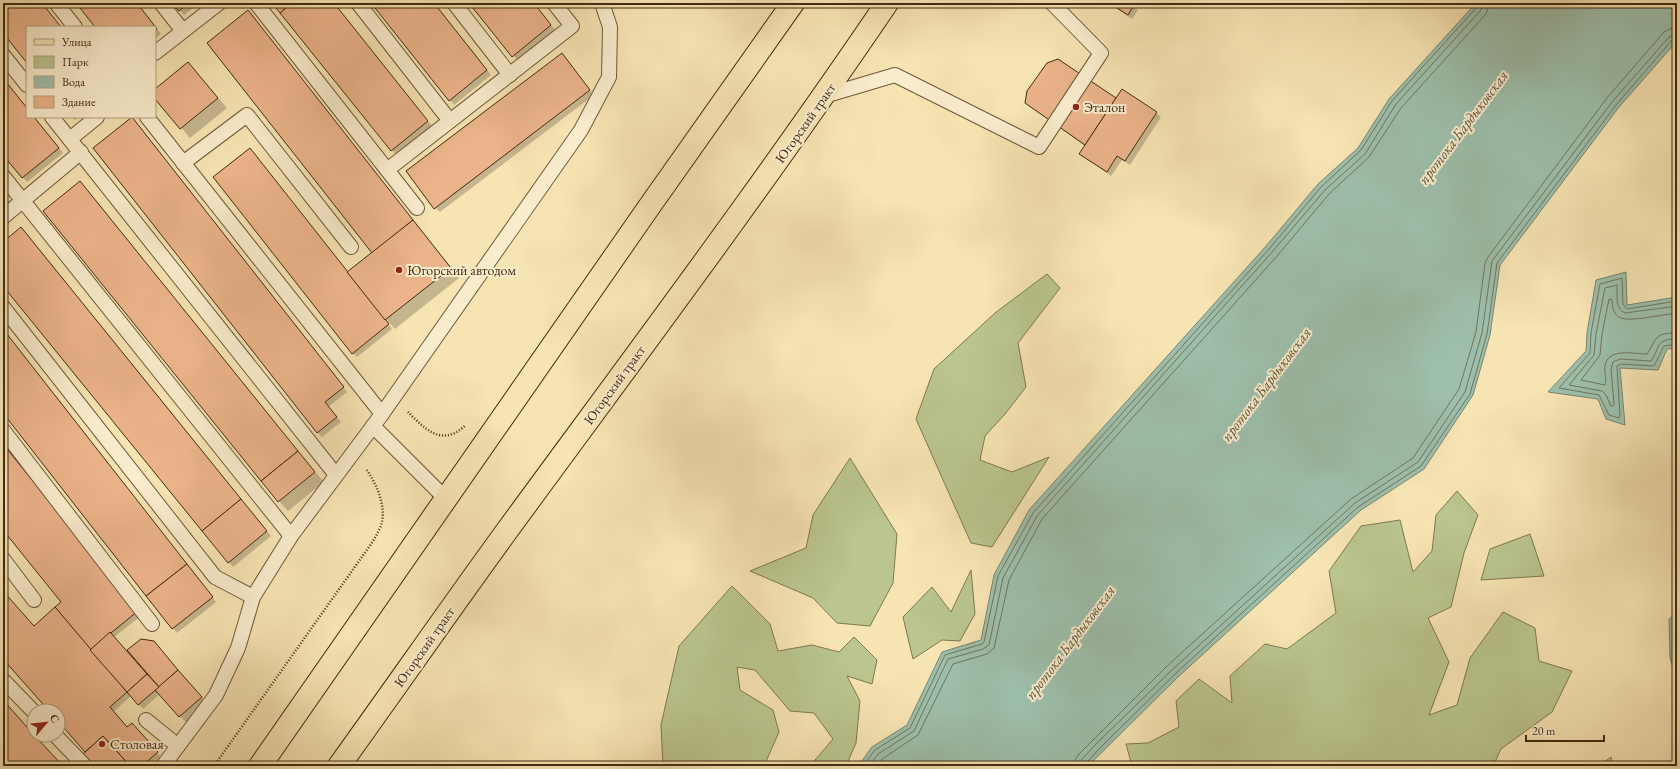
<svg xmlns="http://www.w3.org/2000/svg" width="1680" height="769" font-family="'EB Garamond',serif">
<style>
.green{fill:#bac58f;stroke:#7e7850}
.water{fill:#9dbfab;stroke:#78846d}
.shadow{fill:#0003}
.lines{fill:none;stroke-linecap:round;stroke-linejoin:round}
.shore{stroke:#6f755e;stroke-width:1}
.building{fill:#ecb48b;stroke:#412b11}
.lane-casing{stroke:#6e593a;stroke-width:16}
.primary-casing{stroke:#412b11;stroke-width:24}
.path{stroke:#412b11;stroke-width:2.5;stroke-dasharray:1 2;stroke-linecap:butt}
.lane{stroke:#faedce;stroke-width:14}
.primary{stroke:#f7e4b3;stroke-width:22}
.poi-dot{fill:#8f2418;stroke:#faedce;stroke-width:1.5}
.labels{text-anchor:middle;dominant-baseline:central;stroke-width:4;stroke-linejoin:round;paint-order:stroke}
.poi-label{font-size:14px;fill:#412b11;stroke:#faedce;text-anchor:start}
.street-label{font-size:14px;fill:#412b11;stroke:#faedce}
.water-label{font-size:15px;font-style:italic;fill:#585038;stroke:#faedce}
</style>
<rect width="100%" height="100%" fill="#f7e4b3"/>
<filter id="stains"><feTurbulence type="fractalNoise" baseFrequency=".005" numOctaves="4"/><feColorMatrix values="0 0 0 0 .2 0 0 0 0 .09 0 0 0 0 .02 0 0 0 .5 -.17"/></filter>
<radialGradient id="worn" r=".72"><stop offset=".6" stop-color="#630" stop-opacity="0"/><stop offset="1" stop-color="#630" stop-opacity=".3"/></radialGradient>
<g class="green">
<polygon points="1047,274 1060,288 1018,343 1026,387 1005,414 985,436 980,460 1012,472 1049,457 992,547 971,543 916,419 934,369 995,313"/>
<polygon points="850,458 897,534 893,583 870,626 837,623 813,598 750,571 806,548 813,515"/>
<polygon points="1457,491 1478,515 1464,553 1451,607 1428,618 1449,662 1429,715 1457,705 1470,658 1503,612 1535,628 1539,661 1572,671 1552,712 1501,749 1493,766 1177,766 1176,764 1172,766 1132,766 1126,744 1148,743 1179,727 1176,701 1199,679 1232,703 1230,676 1265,644 1287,649 1336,613 1329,571 1361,526 1400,520 1413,572 1432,551 1436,515"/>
<polygon points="1530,534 1544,576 1481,580 1490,549"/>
<polygon points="971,570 975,614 960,641 942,640 913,659 903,617 932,587 951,612"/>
<polygon points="732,586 770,624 778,651 812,645 839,652 854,637 877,660 872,684 847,676 860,701 856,743 846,766 810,766 833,739 814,713 790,711 755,670 737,667 740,690 773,710 779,732 764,766 663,766 661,725 679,646"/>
<polygon points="1611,757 1613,766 1599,766"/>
</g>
<g class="water">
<polygon points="1476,3 1677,3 1677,41 1619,107 1500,265 1490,335 1473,395 1424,469 1361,510 1178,677 1088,766 858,766 872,747 907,725 942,652 981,640 994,575 1029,510 1267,245 1318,184 1358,148 1389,99"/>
<polygon points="1626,272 1627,305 1677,297 1677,348 1667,349 1658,370 1620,368 1625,425 1606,419 1598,399 1548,392 1586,351 1587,333 1596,280"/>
<polygon points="1677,613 1677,681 1670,658 1669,619"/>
</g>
<g class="shadow">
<polygon points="77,3 137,3 161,34 155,39 155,27 96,27"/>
<polygon points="174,3 199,3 184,15"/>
<polygon points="274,3 333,3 432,126 396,155"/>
<polygon points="373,3 434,3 491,75 454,105"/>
<polygon points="471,3 533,3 555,30 517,60"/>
<polygon points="1113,3 1129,3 1138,10 1132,19 1117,9 1112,4"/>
<polygon points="248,11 459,278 395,329 387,320 386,321 392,329 357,357 352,353 348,273 374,253"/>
<polygon points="562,54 594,95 440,212 435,208"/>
<polygon points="1058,60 1116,99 1156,113 1161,117 1130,165 1122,160 1111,176 1080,154 1085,146 1026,103"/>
<polygon points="188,63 227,108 190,138 155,97 155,90"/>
<polygon points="3,78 27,108 27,117 34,117 63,153 27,182 3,153"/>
<polygon points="72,117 79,117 75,120"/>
<polygon points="136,123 347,392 328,407 341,422 322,437 317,432"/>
<polygon points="45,211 302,456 324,482 288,511 279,501"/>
<polygon points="26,233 271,536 233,567 3,284 3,243"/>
<polygon points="3,329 216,602 177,633 3,412"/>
<polygon points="3,445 141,616 114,637 127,651 141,640 187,680 210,707 189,726 160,694 143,709 131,696 113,712 127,728 136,728 161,757 151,766 93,766 87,752 58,720 58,711 50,711 3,658 3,592 34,627 62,602 3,528"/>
</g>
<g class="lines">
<g class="shore">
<polyline points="1677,301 1627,309 1623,304 1622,278 1600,284 1591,333 1590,353 1559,388 1599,395 1609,415 1619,418 1620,416 1617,366 1621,364 1654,366 1664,346 1677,344"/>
<path d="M1677,306L1625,313C1614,308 1618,295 1617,285L1605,288L1596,334L1594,355L1569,385L1602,391L1606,395L1611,406H1613L1614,404L1611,369L1613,362L1620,359L1651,361C1661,346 1655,339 1677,339"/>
<path d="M1677,313C1666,314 1630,322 1621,318C1614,315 1612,308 1612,300L1609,299L1602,334L1600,355L1581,380L1605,385C1607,379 1604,372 1605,366C1608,347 1634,354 1647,354C1658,338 1653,333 1677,333"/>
<polyline points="1677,618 1673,622 1674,658 1677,667"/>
<polyline points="863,766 875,750 910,728 945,655 982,644 984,642 998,576 1033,513 1270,248 1321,187 1361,150 1392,101 1477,7 1479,3"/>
<polyline points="869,766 878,754 914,731 948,659 983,649 989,645 1003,578 1037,516 1273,251 1325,190 1365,154 1396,104 1481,10 1484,3"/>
<polyline points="877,766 882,759 918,735 953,664 987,654 994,648 1009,580 1042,519 1278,255 1329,194 1369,157 1401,108 1486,14 1490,3"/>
<polyline points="1075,766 1075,760 1079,754 1167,666 1351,499 1413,458 1459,389 1476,332 1485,263 1488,257 1607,98 1664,32 1670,29 1677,27"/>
<polyline points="1081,766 1082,759 1097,743 1172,670 1355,503 1418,462 1465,392 1482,333 1492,261 1612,102 1669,37 1677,33"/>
<polyline points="1086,766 1087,762 1101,747 1175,674 1358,507 1421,466 1470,394 1487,334 1497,263 1616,105 1672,40 1677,39"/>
</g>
</g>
<g class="building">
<polygon points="3,3 42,3 61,27 27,27 27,63 3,33"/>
<polygon points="76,3 137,3 157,29 155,31 155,27 95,27"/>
<polygon points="172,3 189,3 179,11"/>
<polygon points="272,3 292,3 280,13"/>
<polygon points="292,3 334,3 428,121 391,151 280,13"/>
<polygon points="371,3 434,3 487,70 449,101"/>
<polygon points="469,3 534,3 551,25 512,57"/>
<polygon points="1112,3 1131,3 1134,5 1128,15 1111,4"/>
<polygon points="248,10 413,220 372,253 207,43"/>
<polygon points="562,53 590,90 434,209 406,171"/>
<polygon points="1058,59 1116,98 1085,145 1025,103 1027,91 1047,63"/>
<polygon points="188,62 218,98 180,129 155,99 155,89"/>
<polygon points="3,78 27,108 27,117 34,117 59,148 22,178 3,155"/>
<polygon points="1122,89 1157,112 1125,161 1117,156 1107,172 1079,154"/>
<polygon points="132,117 344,387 325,402 337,417 317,433 93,148"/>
<polygon points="250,148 389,324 352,354 213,177"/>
<polygon points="80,181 298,451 261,481 43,211"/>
<polygon points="413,220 451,268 385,320 347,272"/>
<polygon points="21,227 241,499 202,531 3,286 3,242"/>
<polygon points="3,329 187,564 146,596 3,413"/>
<polygon points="3,444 138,611 90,650 55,607 61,602 3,530"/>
<polygon points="298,451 315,472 278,502 261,481"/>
<polygon points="241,499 267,531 228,563 202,531"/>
<polygon points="187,564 213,597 172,629 146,596"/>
<polygon points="3,591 34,626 55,607 127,692 110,707 127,727 132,723 158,752 142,766 130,766 103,736 85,752 58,721 58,711 49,711 3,659"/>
<polygon points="110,632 147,674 127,692 90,650"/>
<polygon points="141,639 154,641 178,670 159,687 127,650"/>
<polygon points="178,670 202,697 179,717 155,690"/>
<polygon points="147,674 159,687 138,705 127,692"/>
<polygon points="3,700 34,735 63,766 3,766"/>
<polygon points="103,736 130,766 92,766 82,755"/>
</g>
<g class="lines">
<defs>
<g id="lane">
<polyline points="56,3 75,27"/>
<polyline points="161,3 183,31"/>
<polyline points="256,3 417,208"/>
<polyline points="358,3 450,121"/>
<polyline points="454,3 510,75"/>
<polyline points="155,53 219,3"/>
<polyline points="3,55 27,85"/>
<polyline points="824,96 895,75 1039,147 1101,53 1052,3"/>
<polyline points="52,117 336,475"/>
<polyline points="147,117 382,414"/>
<polyline points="70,139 97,117"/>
<polyline points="183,163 247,115 351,247"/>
<polyline points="387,170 572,26 554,3"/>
<polyline points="3,176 291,536"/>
<polyline points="3,217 81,152"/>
<polyline points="3,307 215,577 253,597"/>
<polyline points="373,426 447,500"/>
<polyline points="3,430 152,624"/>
<polyline points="3,559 34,600"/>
<polyline points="3,680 34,712"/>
<polyline points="146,720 178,746"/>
<polyline points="55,735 85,766"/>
<polyline points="163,766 216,695 238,648 253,597 291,536 382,414 581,130 609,77 610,27 602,3"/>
</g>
<g id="primary">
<polyline points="260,766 649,207 793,3"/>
<path d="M339,766C395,688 450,609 506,532C635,356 765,183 887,3"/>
</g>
</defs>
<use href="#lane" class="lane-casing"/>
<use href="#primary" class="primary-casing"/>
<g class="path">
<path d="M408,412C419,423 435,441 452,434C457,433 462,428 466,425"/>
<path d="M214,766L359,561C366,551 374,541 379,530C389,511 377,484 366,469"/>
</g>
<use href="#lane" class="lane"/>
<use href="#primary" class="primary"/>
</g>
<g class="poi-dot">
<circle cx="1076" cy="107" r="4"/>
<circle cx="399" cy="270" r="4"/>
<circle cx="102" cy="744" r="4"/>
</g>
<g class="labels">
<g class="poi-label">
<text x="1084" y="107">Эталон</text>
<text x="407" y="270">Югорский автодом</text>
<text x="110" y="744">Столовая</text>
</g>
<g class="street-label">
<text transform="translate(805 123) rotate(-55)">Югорский тракт</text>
<text transform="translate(614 385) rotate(-54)">Югорский тракт</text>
<text transform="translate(424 647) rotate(-55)">Югорский тракт</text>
</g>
<g class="water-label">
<text transform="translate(1463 127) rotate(-53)">протока Бардыковская</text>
<text transform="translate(1266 384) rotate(-53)">протока Бардыковская</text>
<text transform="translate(1070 642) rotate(-53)">протока Бардыковская</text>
</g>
</g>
<rect width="1680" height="769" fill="none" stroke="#f7e4b3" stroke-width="16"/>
<rect x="4" y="4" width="1672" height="761" fill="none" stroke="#412b11" stroke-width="2"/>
<rect x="8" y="8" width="1664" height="753" fill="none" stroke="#412b11"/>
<rect x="26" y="26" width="130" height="92" fill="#faedce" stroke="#b09f82"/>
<rect x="34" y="39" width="20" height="6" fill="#f7e4b3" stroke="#b09f82"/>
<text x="62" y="46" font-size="12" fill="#412b11">Улица</text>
<rect x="34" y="56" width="20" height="12" fill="#bac58f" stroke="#b09f82"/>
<text x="62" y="66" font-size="12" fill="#412b11">Парк</text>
<rect x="34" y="76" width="20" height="12" fill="#9dbfab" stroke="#b09f82"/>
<text x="62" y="86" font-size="12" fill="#412b11">Вода</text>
<rect x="34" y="96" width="20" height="12" fill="#ecb48b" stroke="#b09f82"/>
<text x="62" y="106" font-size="12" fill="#412b11">Здание</text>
<g transform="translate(46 723) rotate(62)"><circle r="19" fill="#faedce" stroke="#b09f82"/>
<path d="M0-3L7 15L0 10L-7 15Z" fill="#8f2418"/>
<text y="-6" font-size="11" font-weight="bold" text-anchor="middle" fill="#412b11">С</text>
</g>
<path d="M1526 735v6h78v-6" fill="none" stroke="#412b11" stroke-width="2"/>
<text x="1532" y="735" font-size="12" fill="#412b11" stroke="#faedce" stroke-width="3" paint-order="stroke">20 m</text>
<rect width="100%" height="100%" filter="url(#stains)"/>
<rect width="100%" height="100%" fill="url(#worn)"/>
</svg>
